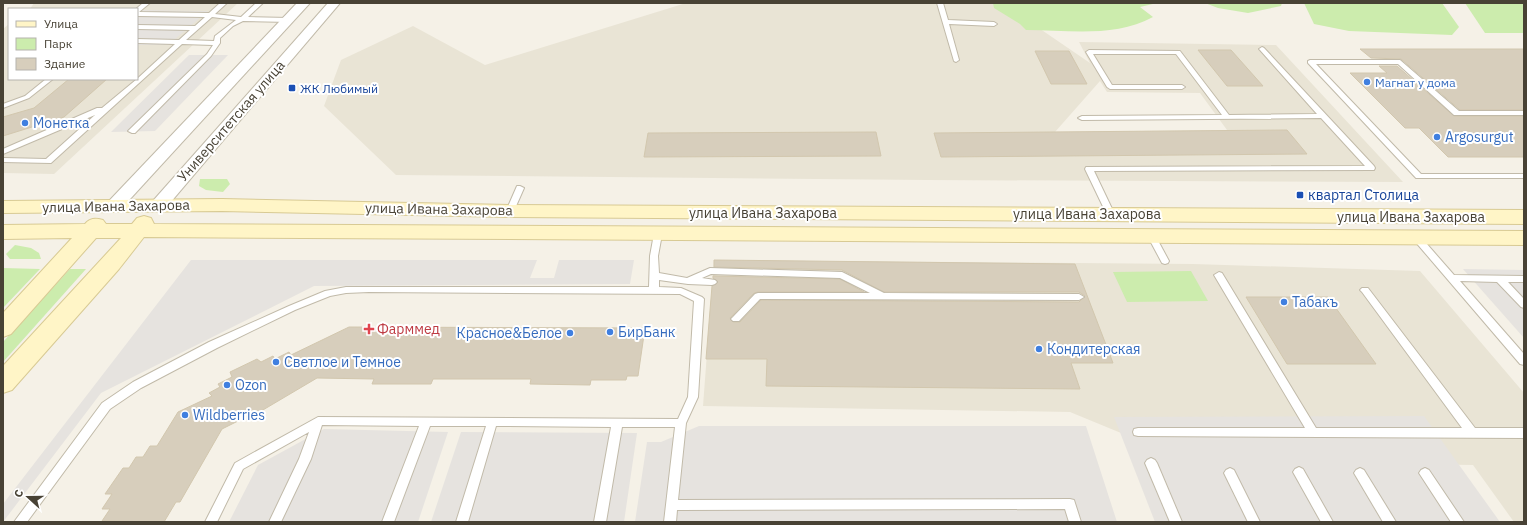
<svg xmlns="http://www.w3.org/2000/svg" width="1527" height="525" font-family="'IBM Plex Sans',sans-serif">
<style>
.residential{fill:#e9e4d5;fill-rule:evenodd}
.green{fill:#ccecad}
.parking{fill:#e6e3df}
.building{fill:#d7cebc;stroke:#d2c7ae}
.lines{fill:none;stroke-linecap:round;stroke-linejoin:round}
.service-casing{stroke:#c1baa9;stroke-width:2}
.minor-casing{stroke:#c1baa9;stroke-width:2}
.secondary-casing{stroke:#d8ca94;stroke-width:2}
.service{fill:#fff;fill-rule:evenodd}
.minor{fill:#fff;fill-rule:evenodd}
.secondary{fill:#fff5c7;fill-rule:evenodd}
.shop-dot{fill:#3f7fe0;stroke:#fff;stroke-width:1.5}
.transit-dot{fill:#1a4fb4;stroke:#fff;stroke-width:1.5}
.health-dot{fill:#e0444e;stroke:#fff;stroke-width:1.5}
.labels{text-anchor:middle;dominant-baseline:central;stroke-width:4;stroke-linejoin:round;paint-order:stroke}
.far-shop-label{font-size:12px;fill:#366cbe;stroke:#fff;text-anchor:start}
.far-transit-label{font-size:12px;fill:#164399;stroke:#fff;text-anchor:start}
.street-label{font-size:14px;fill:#484235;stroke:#fff}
.shop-label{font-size:14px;fill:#366cbe;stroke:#fff;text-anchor:start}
.transit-label{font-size:14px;fill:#164399;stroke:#fff;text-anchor:start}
.health-label{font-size:14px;fill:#be3a42;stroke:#fff;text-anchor:start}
</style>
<rect width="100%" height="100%" fill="#f5f1e7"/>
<g class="residential">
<polygon points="34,3 238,3 54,174 3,173 3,29 9,24 9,79 137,79 137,9 30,9"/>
<path d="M686,3H994L1030,22L1090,63L1079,42L1276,45L1403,182L927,180L396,175L324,106L341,60L413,26L485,65ZM1100,81L1107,92L1200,93L1227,130L1055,132Z"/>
<polygon points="714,260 1193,264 1420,271 1524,393 1524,522 1514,522 1473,465 1189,461 1070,412 703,406"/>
</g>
<g class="green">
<path d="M993,3H1157L1140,7L1153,17C1115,38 1068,30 1026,30L1020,24L994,8Z"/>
<polygon points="1205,3 1282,3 1281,6 1248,13 1218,8"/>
<polygon points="1304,3 1442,3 1459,27 1452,35 1349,31 1314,24"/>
<polygon points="1465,3 1524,3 1524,33 1485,33"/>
<polygon points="200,179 227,179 230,184 223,192 206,190 199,186"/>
<polygon points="15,245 31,248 39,253 41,259 10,259 6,254"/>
<polygon points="3,268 40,269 3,308"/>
<polygon points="70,269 86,269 3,362 3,342"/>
<polygon points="1191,271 1208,301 1127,302 1113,272"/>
</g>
<g class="parking">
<polygon points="137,10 208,11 168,45 137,45"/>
<polygon points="189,55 228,55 155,131 111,132"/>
<polygon points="191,260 537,260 530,278 554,278 559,260 634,260 630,284 314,286 101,393 3,522 3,504"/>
<polygon points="1463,269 1524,270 1524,338"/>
<polygon points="1424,416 1500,522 1155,522 1114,417"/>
<polygon points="699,426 1086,426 1117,522 635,522 647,442 661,442"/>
<polygon points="324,429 448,432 418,522 229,522 258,465"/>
<polygon points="461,432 637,433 624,522 431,522"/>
</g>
<g class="building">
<polygon points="1360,49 1524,49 1524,110 1460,110 1401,59 1371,58"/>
<polygon points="1198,50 1231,50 1263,86 1227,86"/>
<polygon points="1035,51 1069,51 1087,84 1051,84"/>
<polygon points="1379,66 1397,66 1454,116 1524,116 1524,157 1448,157 1419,128 1405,128 1350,73 1387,73"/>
<polygon points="69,79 107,79 64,117 3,136 3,117 34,108"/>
<polygon points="1287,130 1307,154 941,157 934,133"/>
<polygon points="876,132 881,156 644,157 648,133"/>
<polygon points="714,260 1075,264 1113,363 1071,363 1080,389 766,386 767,359 706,359 712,286 718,282 713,278 713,276 840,279 864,292 758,292 754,293 730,318 733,322 740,322 761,300 1079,302 1085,296 1079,292 884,292 842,270 714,267"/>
<polygon points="1246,297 1328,297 1376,364 1287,364"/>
<polygon points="349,327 645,328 638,376 627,376 626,380 591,380 590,385 530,384 531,379 433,379 431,384 372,384 374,379 317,378 246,420 244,418 222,429 180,502 176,502 164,522 102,521 110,509 102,509 112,494 105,494 123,468 129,468 136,457 143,457 150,446 157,446 178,412 212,396 209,393 220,387 218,384 232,377 230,372 257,359 261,362 273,356 275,359 289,352 291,355"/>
</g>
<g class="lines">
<defs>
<g id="service">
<path d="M143,3H150L139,12L209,13L220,3H227L215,14L241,17L256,3H263L248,17L289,18L292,20L289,22L243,21L233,26L220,38V43L211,56L135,133H132L128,131L207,54L213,45L182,44L51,163L3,162V158L46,159L95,115L3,154V149L97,108H102L137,79L175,44L137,43V39L179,40L190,30L137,29V25L195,26L205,17L137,16V9H136ZM212,17L236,20L215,36L214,41L186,40Z"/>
<polygon points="937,3 943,3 948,20 994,22 997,24 994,26 949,24 959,60 956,62 954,61"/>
<polygon points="1262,47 1264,48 1374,166 1375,168 1374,170 1094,171 1115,215 1111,218 1108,217 1085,169 1086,167 1365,166 1321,118 1082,120 1078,118 1082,116 1222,115 1176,54 1093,54 1112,85 1182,85 1185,87 1182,89 1110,89 1107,87 1086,52 1089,50 1180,51 1229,115 1317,114 1260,50 1259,49"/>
<polygon points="1310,60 1400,60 1459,111 1524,111 1524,115 1454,115 1398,64 1316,64 1421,174 1524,174 1524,178 1416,178 1308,63 1308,61"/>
<polygon points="46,79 53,79 29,98 3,108 3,104 25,96"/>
<polygon points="517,186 520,186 524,188 513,213 507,213 506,211"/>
<polygon points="658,231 662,234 658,256 659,273 687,278 710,268 842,272 884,293 1079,294 1084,297 1079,300 760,299 739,321 733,321 731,319 733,317 755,294 758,293 870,293 840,278 711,274 702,278 715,280 717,282 715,284 712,285 688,284 659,280 659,287 681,288 702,297 704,299 698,397 686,423 678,500 1070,499 1074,500 1081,522 1069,522 1065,509 677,510 676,522 664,522 675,427 622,427 606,522 594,522 611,427 496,426 468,522 456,522 486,426 430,426 394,522 382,522 419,426 322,425 311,459 281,522 269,522 299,459 309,432 243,469 217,522 205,522 235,463 318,417 678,419 688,397 694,301 680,294 369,292 346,293 330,296 295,310 217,348 141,388 110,409 27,522 14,522 102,403 133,382 209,342 289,306 325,291 346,287 649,287 650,256 654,234"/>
<polygon points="1151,232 1155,235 1169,261 1168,263 1165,264 1162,263 1147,235"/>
<polygon points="1416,234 1419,235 1454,275 1524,276 1524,282 1508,282 1524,299 1524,308 1521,307 1497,282 1460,281 1524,354 1524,365 1520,364 1413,239 1412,237"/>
<polygon points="1219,272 1222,273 1316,428 1462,428 1362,292 1360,290 1362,288 1368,288 1475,428 1524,428 1524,438 1138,436 1134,435 1133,432 1134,429 1138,428 1305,428 1214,275"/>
<polygon points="1151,458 1155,460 1157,463 1182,522 1170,522 1145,463 1147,460"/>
<polygon points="1299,467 1303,469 1333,522 1321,522 1293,472 1295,469"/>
<polygon points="1230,468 1234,470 1260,522 1248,522 1224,473 1226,470"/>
<polygon points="1360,468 1364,470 1396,522 1383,522 1354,473 1356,470"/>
<polygon points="1425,468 1429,470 1464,522 1451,522 1421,476 1419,473 1421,470"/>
</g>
<g id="minor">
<polygon points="297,3 310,3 120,210 114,211 108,210 106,206 108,202"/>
<polygon points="328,3 340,3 164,210 158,211 152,210 150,206 152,202"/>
</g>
<g id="secondary">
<polygon points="222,199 510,205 1524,210 1524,224 510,217 222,211 3,213 3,201"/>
<path d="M144,216L151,218L154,224L1524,231V245L144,237L119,269L12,390L3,393V366L121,238H96L11,334L3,337V313L72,238L3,239V225L85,224C90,218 95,218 103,220L106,224H132L137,218Z"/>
</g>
</defs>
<use href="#service" class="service-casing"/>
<use href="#minor" class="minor-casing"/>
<use href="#secondary" class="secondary-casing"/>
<use href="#service" class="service"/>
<use href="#minor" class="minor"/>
<use href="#secondary" class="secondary"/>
</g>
<g class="shop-dot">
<circle cx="1367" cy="82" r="4"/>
<circle cx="25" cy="123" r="4"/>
<circle cx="1437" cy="137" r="4"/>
<circle cx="1284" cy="302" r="4"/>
<circle cx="610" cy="332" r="4"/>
<circle cx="570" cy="333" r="4"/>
<circle cx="1039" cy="349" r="4"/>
<circle cx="276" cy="362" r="4"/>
<circle cx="227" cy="385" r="4"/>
<circle cx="185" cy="415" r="4"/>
</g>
<g class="transit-dot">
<rect x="288" y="84" width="8" height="8" rx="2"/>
<rect x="1296" y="191" width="8" height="8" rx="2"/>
</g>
<path class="health-dot" d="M367 323h4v4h4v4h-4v4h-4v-4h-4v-4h4z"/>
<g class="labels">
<g class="far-shop-label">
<text x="1375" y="82">Магнат у дома</text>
</g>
<g class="far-transit-label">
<text x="300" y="88">ЖК Любимый</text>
</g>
<g class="street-label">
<text transform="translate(231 121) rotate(-49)">Университетская улица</text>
<text transform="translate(116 206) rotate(-1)">улица Ивана Захарова</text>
<text transform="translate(439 209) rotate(1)">улица Ивана Захарова</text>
<text x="763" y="213">улица Ивана Захарова</text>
<text x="1087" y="214">улица Ивана Захарова</text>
<text x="1411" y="217">улица Ивана Захарова</text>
</g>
<g class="shop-label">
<text x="33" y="123">Монетка</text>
<text x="1445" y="137">Argosurgut</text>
<text x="1292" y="302">Табакъ</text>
<text x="618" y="332">БирБанк</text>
<text x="562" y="333" text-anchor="end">Красное&amp;Белое</text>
<text x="1047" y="349">Кондитерская</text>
<text x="284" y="362">Светлое и Темное</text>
<text x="235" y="385">Ozon</text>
<text x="193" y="415">Wildberries</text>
</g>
<g class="transit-label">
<text x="1308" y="195">квартал Столица</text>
</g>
<g class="health-label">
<text x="377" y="329">Фарммед</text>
</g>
</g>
<rect width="1527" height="525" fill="none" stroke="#484235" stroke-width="8"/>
<rect x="8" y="8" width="130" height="72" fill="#ffffff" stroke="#b6b3ae"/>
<rect x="16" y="21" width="20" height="6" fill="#fff5c7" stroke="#b6b3ae"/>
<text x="44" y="28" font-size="12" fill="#484235">Улица</text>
<rect x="16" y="38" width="20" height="12" fill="#ccecad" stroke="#b6b3ae"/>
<text x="44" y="48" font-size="12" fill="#484235">Парк</text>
<rect x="16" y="58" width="20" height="12" fill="#d7cebc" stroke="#b6b3ae"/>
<text x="44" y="68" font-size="12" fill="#484235">Здание</text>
<g transform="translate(28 497) rotate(291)" stroke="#ffffff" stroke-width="3" paint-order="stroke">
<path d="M0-3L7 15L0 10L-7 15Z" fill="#484235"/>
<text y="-6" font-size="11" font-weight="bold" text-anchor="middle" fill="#484235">С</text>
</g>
</svg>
